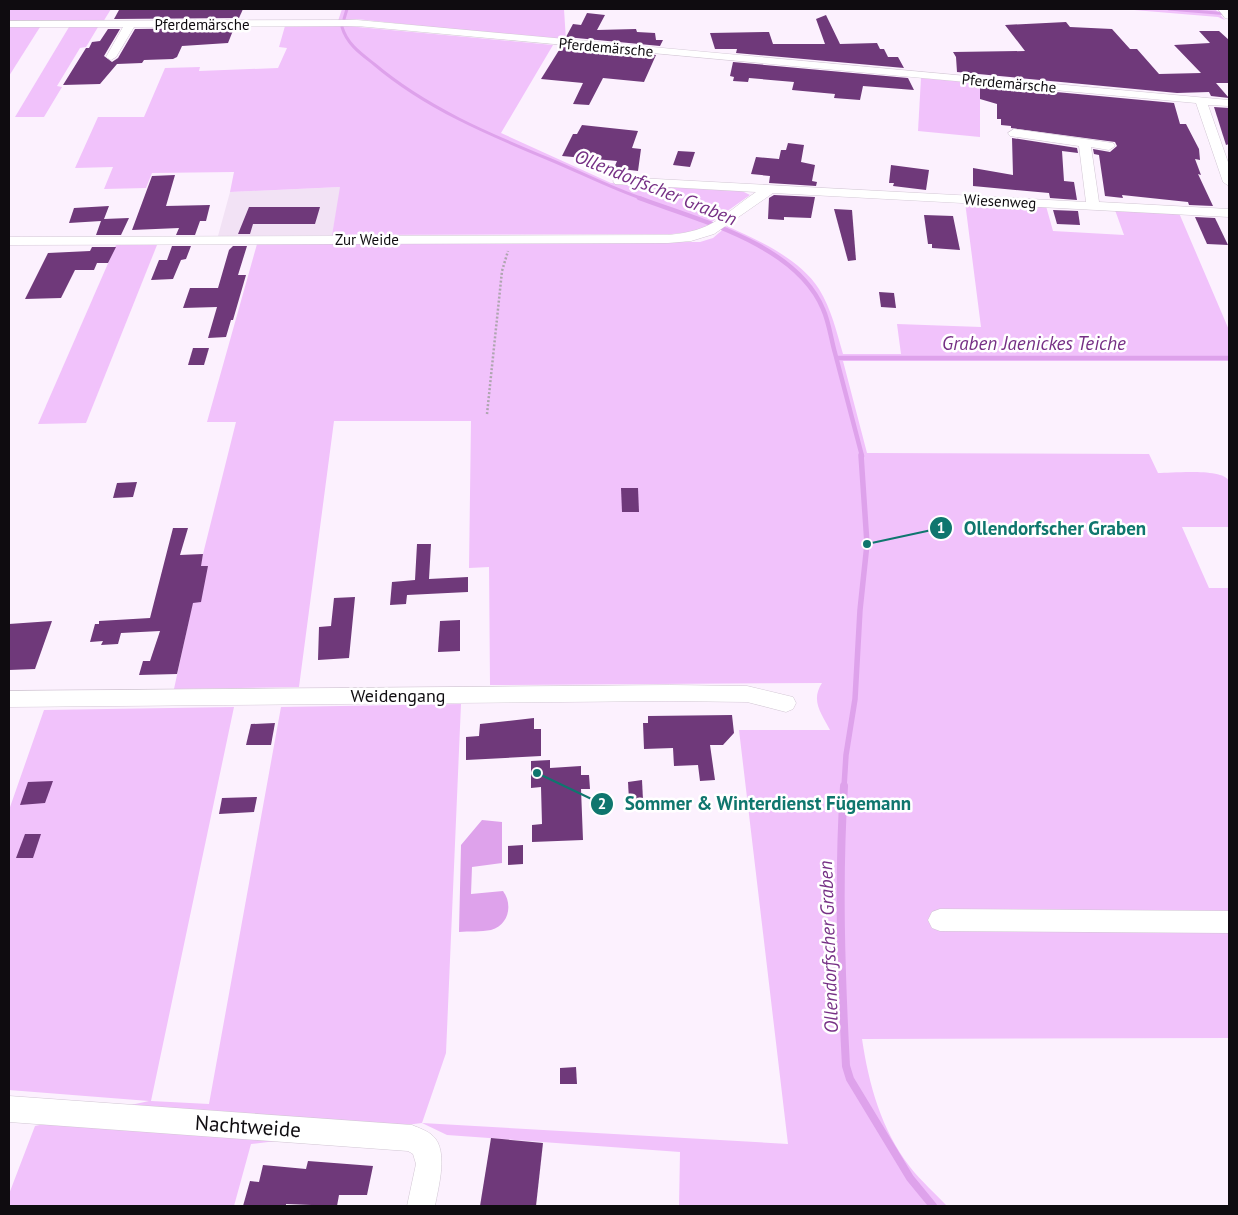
<svg xmlns="http://www.w3.org/2000/svg" width="1238" height="1215" font-family="'PT Sans',sans-serif">
<style>
.built{fill:#f2e2f5}
.green{fill:#f1c2fb}
.water{fill:#dea2eb}
.lines{fill:none;stroke-linecap:round;stroke-linejoin:round}
.stream-far3{stroke:#dea2eb;stroke-width:3}
.stream-far2{stroke:#dea2eb;stroke-width:4.5}
.stream-far1{stroke:#dea2eb;stroke-width:5.5}
.stream{stroke:#dea2eb;stroke-width:8}
.building{fill:#6f397a}
.minor-casing{stroke:#d2c7d4;stroke-width:1}
.path{stroke:#aea5af;stroke-width:2.5;stroke-dasharray:2 2;stroke-linecap:butt}
.minor{fill:#fff;fill-rule:evenodd}
.labels{text-anchor:middle;dominant-baseline:central;stroke-width:5;stroke-linejoin:round;paint-order:stroke}
.far-street-label{font-size:15px;fill:#0f0c10;stroke:#fff}
.street-label{font-size:18px;fill:#0f0c10;stroke:#fff}
.water-label{font-size:19px;font-style:italic;fill:#763085;stroke:#fff}
.near-street-label{font-size:21px;fill:#0f0c10;stroke:#fff}
.leader{fill:none;stroke:#0f766e;stroke-width:2}
.callout-dot{fill:#0f766e;stroke:#fff;stroke-width:2}
.mark-label{font-size:15px;text-anchor:middle;font-weight:bold;fill:#fff}
.callout-label{font-size:19px;text-anchor:middle;font-weight:bold;fill:#0f766e;stroke:#fff;stroke-width:5;stroke-linejoin:round;paint-order:stroke}
</style>
<rect width="100%" height="100%" fill="#fcf1fe"/>
<polygon class="built" points="341,187 332,235 218,236 230,192"/>
<g class="green">
<polygon points="9,9 111,9 103,22 9,22"/>
<polygon points="342,9 564,9 566,41 356,19 338,21"/>
<polygon points="1122,9 1215,9 1225,20 1218,17"/>
<polygon points="285,26 347,26 553,45 501,133 611,183 740,190 750,195 699,231 672,234 332,235 340,187 230,192 234,172 152,173 146,188 104,189 113,167 75,168 98,117 144,117 165,68 200,67 199,71 278,68 287,48 279,47"/>
<polygon points="10,27 40,27 9,76 9,29"/>
<polygon points="69,27 98,27 86,47 80,48 57,86 62,87 44,117 15,117"/>
<polygon points="921,78 980,83 980,137 918,131"/>
<path d="M965,202L1046,206L1053,231L1124,235L1115,210L1179,213L1229,330V361H843L867,453L1149,454L1158,473C1173,473 1223,468 1229,481V527H1182L1209,588H1229V1038L862,1039C869,1085 881,1129 910,1167C921,1181 935,1193 947,1206H679L680,1152L447,1135L422,1123L251,1144L234,1206H9V1194L35,1126L149,1101L9,1090V810L44,710L234,707L151,1101L209,1104L281,707L461,704L446,1053L422,1123L788,1144L739,730H830C822,714 810,701 822,683L490,685L489,567L469,568L471,421H334L299,687L174,689L203,554L236,422H207L257,244L700,242L713,238L727,226C759,241 799,258 819,289C831,308 837,333 843,354H901L897,324L981,327Z"/>
<polygon points="116,245 157,245 86,423 38,424"/>
</g>
<path class="water" d="M482,820L502,822V863L472,867L471,894L503,891C513,904 509,925 491,930C481,932 469,931 459,932L461,845Z"/>
<g class="lines">
<g class="stream-far3">
<polyline points="1169,9 1229,14"/>
<polyline points="344,19 347,9"/>
<path d="M342,27C347,44 360,53 374,64C426,108 488,134 551,160C582,173 611,188 643,199"/>
</g>
<g class="stream-far2">
<path d="M639,198C698,220 796,244 823,309C829,322 831,339 835,353C844,387 853,422 862,456"/>
<polyline points="838,358 1229,358"/>
</g>
<polyline class="stream-far1" points="844,787 846,755 855,699 860,610 867,544 861,455"/>
<path class="stream" d="M844,786C838,880 841,972 846,1066L850,1079L910,1178L933,1206"/>
</g>
<g class="building">
<polygon points="124,9 243,9 239,18 114,19 119,10"/>
<polygon points="587,13 605,15 597,30 636,29 637,32 655,33 656,40 663,40 660,46 566,37 573,24 581,25"/>
<polygon points="826,15 840,44 877,43 880,49 884,49 888,57 898,57 904,68 736,53 737,49 715,49 710,33 769,32 773,44 825,44 816,19"/>
<polygon points="1066,22 1070,27 1112,29 1130,49 1137,49 1159,74 1201,73 1174,45 1210,43 1199,31 1219,31 1229,40 1229,83 1216,83 1229,98 1211,96 1209,92 1177,93 957,72 956,57 953,52 1025,51 1005,25"/>
<polygon points="234,28 228,43 182,46 177,57 173,59 144,60 142,63 117,64 100,84 63,85 86,48 89,48 92,42 100,41 108,29 120,29 104,56 112,62 118,58 135,29"/>
<polygon points="561,47 656,55 644,82 603,78 589,105 573,104 583,83 541,79"/>
<polygon points="733,62 908,78 914,90 863,86 860,100 834,98 835,94 792,90 794,82 749,78 748,82 733,81 734,77 730,76"/>
<polygon points="980,85 1174,103 1180,124 1186,124 1199,149 1200,160 1195,159 1201,175 1198,174 1213,206 1189,205 1188,202 1122,195 1123,198 1105,196 1099,155 1094,154 1093,149 1110,152 1117,146 1115,142 1011,128 1011,126 1001,125 1001,119 997,119 997,104 980,99"/>
<polygon points="1214,107 1229,108 1229,144 1226,145"/>
<polygon points="582,125 638,131 632,148 641,149 638,171 614,168 617,161 562,156 573,134 577,134"/>
<polygon points="1012,138 1077,148 1078,153 1062,151 1064,181 1074,182 1077,200 1050,198 1049,193 973,186 973,168 1013,175"/>
<polygon points="788,143 804,145 801,162 815,165 812,181 817,182 816,186 769,183 770,176 751,174 756,157 779,159 781,150 786,150"/>
<polygon points="678,151 695,152 690,167 673,165"/>
<polygon points="891,165 929,170 926,190 893,186 894,183 889,183"/>
<polygon points="175,175 166,206 210,205 206,221 200,221 195,235 176,235 179,228 132,230 152,176"/>
<polygon points="774,195 815,197 811,218 784,217 784,220 768,219 769,198"/>
<polygon points="109,206 104,219 129,218 121,235 96,235 101,221 69,223 74,208"/>
<polygon points="249,207 320,207 315,224 253,224 250,234 238,234"/>
<polygon points="834,209 852,210 856,260 848,261"/>
<polygon points="1053,210 1078,211 1080,225 1057,224"/>
<polygon points="924,215 953,216 960,250 932,248 932,244 928,244"/>
<polygon points="1195,217 1215,218 1228,245 1207,244"/>
<polygon points="172,246 191,246 186,259 181,260 173,279 151,280 159,260 167,260"/>
<polygon points="233,246 247,246 238,275 246,275 233,320 231,320 226,337 208,338 217,307 183,308 190,288 218,288 229,250"/>
<polygon points="92,247 116,247 108,263 97,263 94,270 75,270 61,298 25,299 48,253 90,251"/>
<polygon points="879,292 894,293 896,308 881,307"/>
<polygon points="193,348 209,348 204,365 188,365"/>
<polygon points="137,482 133,497 113,498 117,483"/>
<polygon points="621,488 638,488 639,512 622,512"/>
<polygon points="173,528 188,528 180,555 203,554 201,566 208,566 201,602 193,603 177,674 139,675 143,661 150,661 160,631 121,633 118,644 101,645 103,641 90,642 95,624 99,624 99,621 150,618"/>
<polygon points="417,544 431,544 429,579 468,577 468,592 407,595 406,604 390,605 392,582 415,580"/>
<polygon points="355,597 349,658 318,660 319,627 331,626 334,598"/>
<polygon points="460,620 460,651 438,652 440,621"/>
<polygon points="52,621 35,669 9,670 9,624"/>
<polygon points="732,715 734,733 723,745 710,745 715,780 700,781 698,765 674,766 673,748 644,749 643,723 648,723 648,716"/>
<polygon points="534,718 534,729 541,729 541,756 466,760 466,737 479,736 480,724"/>
<polygon points="275,723 271,745 246,745 251,724"/>
<polygon points="550,760 550,768 581,766 581,775 589,775 590,789 581,789 583,840 532,842 532,825 542,824 541,787 531,788 531,761"/>
<polygon points="642,780 643,800 629,800 628,782"/>
<polygon points="53,781 45,803 20,805 28,782"/>
<polygon points="257,797 254,812 219,814 222,798"/>
<polygon points="25,834 41,834 33,858 16,858"/>
<polygon points="523,845 523,864 508,865 508,846"/>
<polygon points="576,1067 577,1084 560,1084 560,1068"/>
<polygon points="491,1138 543,1143 536,1206 480,1206"/>
<polygon points="308,1161 373,1166 367,1195 339,1195 337,1206 286,1204 286,1206 243,1206 250,1181 259,1182 263,1165 306,1169"/>
</g>
<g class="lines">
<defs>
<g id="minor">
<polygon points="1218,9 1228,9 1229,19 1225,18"/>
<polygon points="357,20 1229,100 1229,106 1208,105 1229,165 1229,186 1223,182 1196,103 357,26 134,27 116,57 111,60 106,57 123,27 9,27 9,21"/>
<path d="M1014,129L1113,143L1115,146L1109,150L1091,147L1099,202L1229,209V217L773,193L714,234L691,241L668,243L9,245V237L668,235C714,231 721,216 756,192L615,184L613,181L615,178L619,177L1086,202L1079,146L1010,136L1008,133Z"/>
<polygon points="670,685 747,686 793,697 796,703 793,709 786,712 747,702 670,701 9,707 9,691"/>
<polygon points="940,909 1229,911 1229,933 940,931 932,928 928,920 932,912"/>
<path d="M9,1096L412,1125C419,1128 428,1131 433,1136C449,1151 438,1188 435,1206H407L416,1164L413,1154L408,1151L9,1122Z"/>
</g>
</defs>
<use href="#minor" class="minor-casing"/>
<polyline class="path" points="487,414 502,271 508,251"/>
<use href="#minor" class="minor"/>
</g>
<g class="labels">
<g class="far-street-label">
<text x="202" y="24">Pferdemärsche</text>
<text transform="translate(606 47) rotate(5)">Pferdemärsche</text>
<text transform="translate(1009 83) rotate(5)">Pferdemärsche</text>
<text transform="translate(1000 201) rotate(3)">Wiesenweg</text>
<text x="367" y="239">Zur Weide</text>
</g>
<g class="street-label">
<text x="398" y="695">Weidengang</text>
</g>
<g class="water-label">
<text transform="translate(656 187) rotate(22)">Ollendorfscher Graben</text>
<text x="1034" y="343">Graben Jaenickes Teiche</text>
<text transform="translate(828 947) rotate(-92)">Ollendorfscher Graben</text>
</g>
<g class="near-street-label">
<text transform="translate(248 1126) rotate(4)">Nachtweide</text>
</g>
</g>
<path class="leader" d="M867 544L941 528M537 773L602 804"/>
<g class="callout-dot">
<circle cx="867" cy="544" r="5"/>
<circle cx="537" cy="773" r="5"/>
<circle cx="941" cy="528" r="12"/>
<circle cx="602" cy="804" r="12"/>
</g>
<g class="mark-label">
<text x="941" y="533">1</text>
<text x="602" y="809">2</text>
</g>
<g class="callout-label">
<text x="1055" y="535">Ollendorfscher Graben</text>
<text x="768" y="810">Sommer &amp; Winterdienst Fügemann</text>
</g>
<rect width="1238" height="1215" fill="none" stroke="#0f0c10" stroke-width="20"/>
</svg>
